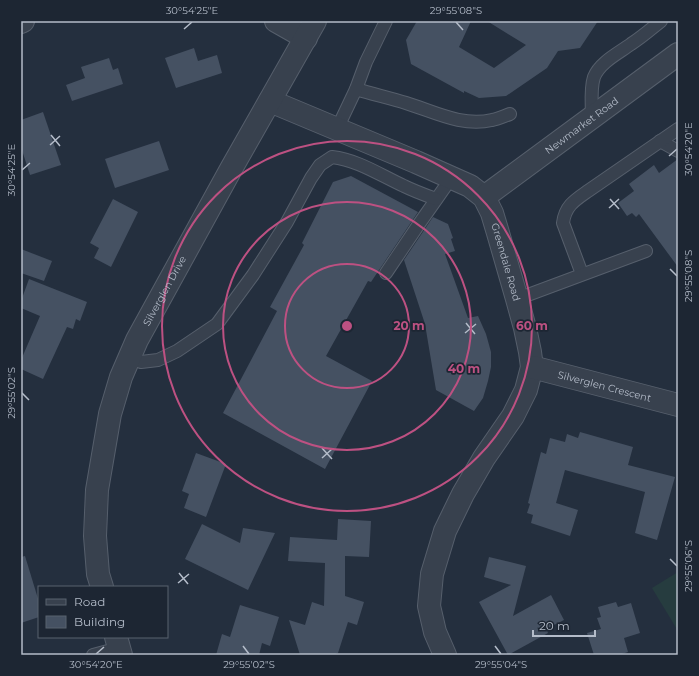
<svg xmlns="http://www.w3.org/2000/svg" width="699" height="676" font-family="Montserrat,sans-serif">
<style>
.green{fill:#263c3f}
.building{fill:#455162}
.lines{fill:none;stroke-linecap:round;stroke-linejoin:round}
.service-casing{stroke:#565f6c;stroke-width:14}
.minor-casing{stroke:#565f6c;stroke-width:24}
.tertiary-casing{stroke:#565f6c;stroke-width:24}
.service{stroke:#38414e;stroke-width:12}
.minor{stroke:#38414e;stroke-width:22}
.tertiary{stroke:#38414e;stroke-width:22}
.ticks{fill:none;stroke:#b4bcc9;stroke-width:1.5}
.ring{fill:none;stroke:#bd5182;stroke-width:2}
.labels{text-anchor:middle;dominant-baseline:central;stroke-width:3.5;stroke-linejoin:round;paint-order:stroke}
.street-label{font-size:10px;fill:#b4bcc9;stroke:#1d2633}
.centre{fill:#bd5182;stroke:#1d2633;stroke-width:2}
.ring-label{font-size:12px;text-anchor:middle;font-weight:bold;fill:#bd5182;stroke:#1d2633;stroke-width:3.5;stroke-linejoin:round;paint-order:stroke}
.neatline{fill:none;stroke:#b4bcc9;stroke-width:1.5}
.ticks-label{font-size:10px;text-anchor:middle;fill:#b4bcc9}
</style>
<rect width="100%" height="100%" fill="#242f3e"/>
<polygon class="green" points="678,572 678,631 652,588"/>
<g class="building">
<polygon points="417,21 471,21 459,47 494,68 526,45 487,21 598,21 580,48 558,51 547,68 506,96 479,98 464,91 464,93 411,64 406,40"/>
<polygon points="194,48 198,61 217,55 222,73 176,88 165,58"/>
<polygon points="109,58 113,70 118,68 123,84 72,101 66,85 85,78 81,67"/>
<polygon points="43,112 61,165 30,175 21,147 21,120"/>
<polygon points="159,141 169,170 115,188 105,159"/>
<polygon points="678,159 678,267 639,214 636,217 632,213 627,216 618,203 634,191 629,184 654,165 659,173"/>
<polygon points="351,176 418,212 371,282 368,281 326,356 372,381 325,469 223,413 277,311 270,307 304,245 302,243 333,182"/>
<polygon points="113,199 138,212 111,267 94,258 99,248 90,243"/>
<polygon points="433,217 448,224 453,238 451,239 455,251 445,254 468,318 478,316 486,334 491,352 491,367 488,381 483,398 474,411 436,390 425,324 404,260"/>
<polygon points="21,249 52,261 44,281 21,273"/>
<polygon points="29,279 87,302 80,321 76,319 73,329 67,327 43,379 21,369 21,360 40,316 21,308 21,301"/>
<polygon points="580,432 633,447 628,465 675,477 657,540 635,533 645,492 565,470 556,503 578,510 570,536 531,523 533,515 527,513 530,504 528,503 541,452 546,454 550,438 565,442 567,434 578,438"/>
<polygon points="196,453 226,464 206,517 184,508 189,494 182,491"/>
<polygon points="338,519 371,521 369,557 345,556 345,596 364,602 357,625 348,622 338,653 333,655 300,655 289,620 305,625 312,602 324,606 325,563 288,561 290,537 337,540"/>
<polygon points="202,524 240,543 243,528 275,533 248,590 185,559"/>
<polygon points="25,556 39,602 39,617 21,623 21,557"/>
<polygon points="489,557 526,566 513,616 551,595 564,620 546,629 548,633 508,655 479,602 511,585 484,577"/>
<polygon points="616,602 618,607 631,603 640,633 624,638 628,652 619,655 594,655 587,633 601,629 597,618 601,617 598,607"/>
<polygon points="240,605 279,617 270,646 262,643 259,655 216,655 222,634 230,637"/>
</g>
<g class="lines">
<defs>
<g id="service">
<path d="M356,89C372,94 390,98 406,103C435,112 462,127 492,120C498,119 504,116 510,114"/>
<path d="M592,117C592,105 590,89 594,77C600,62 619,53 631,44C642,37 651,29 661,21"/>
<polyline points="337,129 356,89 366,62 386,21"/>
<polyline points="660,141 678,151"/>
<polyline points="386,273 419,224 452,177"/>
<path d="M582,274L563,223C565,206 575,200 588,191L678,129"/>
<polyline points="517,299 646,251"/>
<path d="M129,357L141,362L158,360L177,351L217,324L253,275L287,222L311,178L320,165L332,157C358,160 380,175 404,186C414,191 425,195 436,199"/>
<polyline points="93,655 119,648"/>
</g>
<g id="minor">
<polyline points="276,21 306,38"/>
<polyline points="21,22 23,21"/>
<path id="s1" d="M270,101L416,162L470,186L484,197L492,213L498,233L517,299L525,328L530,352L532,367L526,390L513,416L484,458L463,494L445,531L432,574L429,606L435,632L445,655"/>
<path id="s2" d="M484,197L678,54"/>
<path id="s3" d="M532,367L678,405"/>
</g>
<g id="tertiary">
<path id="s4" d="M102,587L98,574L95,536L97,490L110,414L121,377L137,340L231,169L315,21"/>
<polyline points="116,637 121,655"/>
</g>
</defs>
<use href="#service" class="service-casing"/>
<use href="#minor" class="minor-casing"/>
<use href="#tertiary" class="tertiary-casing"/>
<use href="#service" class="service"/>
<use href="#minor" class="minor"/>
<use href="#tertiary" class="tertiary"/>
</g>
<path class="ticks" d="M456,22L463,30M184,29L192,22M51,135L60,146M50,145L60,136M669,156L677,149M22,170L30,163M610,199L619,209M609,208L619,199M670,269L677,276M466,323L475,334M465,333L476,324M22,393L29,400M322,448L332,459M322,458L332,449M670,559L677,566M179,573L188,584M178,583L189,574M243,646L249,654M495,646L501,654M96,654L104,647"/>
<g class="ring">
<circle cx="347" cy="326" r="62"/>
<circle cx="347" cy="326" r="124"/>
<circle cx="347" cy="326" r="185"/>
</g>
<g class="labels">
<g class="street-label">
<text stroke="none"><textPath href="#s2" startOffset="121">Newmarket Road</textPath></text>
<text stroke="none"><textPath href="#s1" startOffset="304">Greendale Road</textPath></text>
<text stroke="none"><textPath href="#s4" startOffset="310">Silverglen Drive</textPath></text>
<text stroke="none"><textPath href="#s3" startOffset="75">Silverglen Crescent</textPath></text>
</g>
</g>
<circle cx="347" cy="326" r="6" class="centre"/>
<g class="ring-label">
<text x="409" y="330">20 m</text>
<text x="532" y="330">60 m</text>
<text x="464" y="373">40 m</text>
</g>
<rect width="699" height="676" fill="none" stroke="#1d2633" stroke-width="44"/>
<rect x="38" y="586" width="130" height="52" fill="#1d2633" stroke="#59626f"/>
<rect x="46" y="599" width="20" height="6" fill="#38414e" stroke="#59626f"/>
<text x="74" y="606" font-size="12" fill="#b4bcc9">Road</text>
<rect x="46" y="616" width="20" height="12" fill="#455162" stroke="#59626f"/>
<text x="74" y="626" font-size="12" fill="#b4bcc9">Building</text>
<path d="M533 630v6h62v-6" fill="none" stroke="#b4bcc9" stroke-width="2"/>
<text x="539" y="630" font-size="12" fill="#b4bcc9" stroke="#1d2633" stroke-width="3" paint-order="stroke">20 m</text>
<rect x="22" y="22" width="655" height="632" class="neatline"/>
<g class="ticks-label">
<text x="192" y="14">30°54'25"E</text>
<text x="456" y="14">29°55'08"S</text>
<text transform="translate(688 149) rotate(-90)" y="4">30°54'20"E</text>
<text transform="translate(11 170) rotate(-90)" y="4">30°54'25"E</text>
<text transform="translate(688 276) rotate(-90)" y="4">29°55'08"S</text>
<text transform="translate(11 393) rotate(-90)" y="4">29°55'02"S</text>
<text transform="translate(688 566) rotate(-90)" y="4">29°55'06"S</text>
<text x="96" y="668">30°54'20"E</text>
<text x="249" y="668">29°55'02"S</text>
<text x="501" y="668">29°55'04"S</text>
</g>
</svg>
